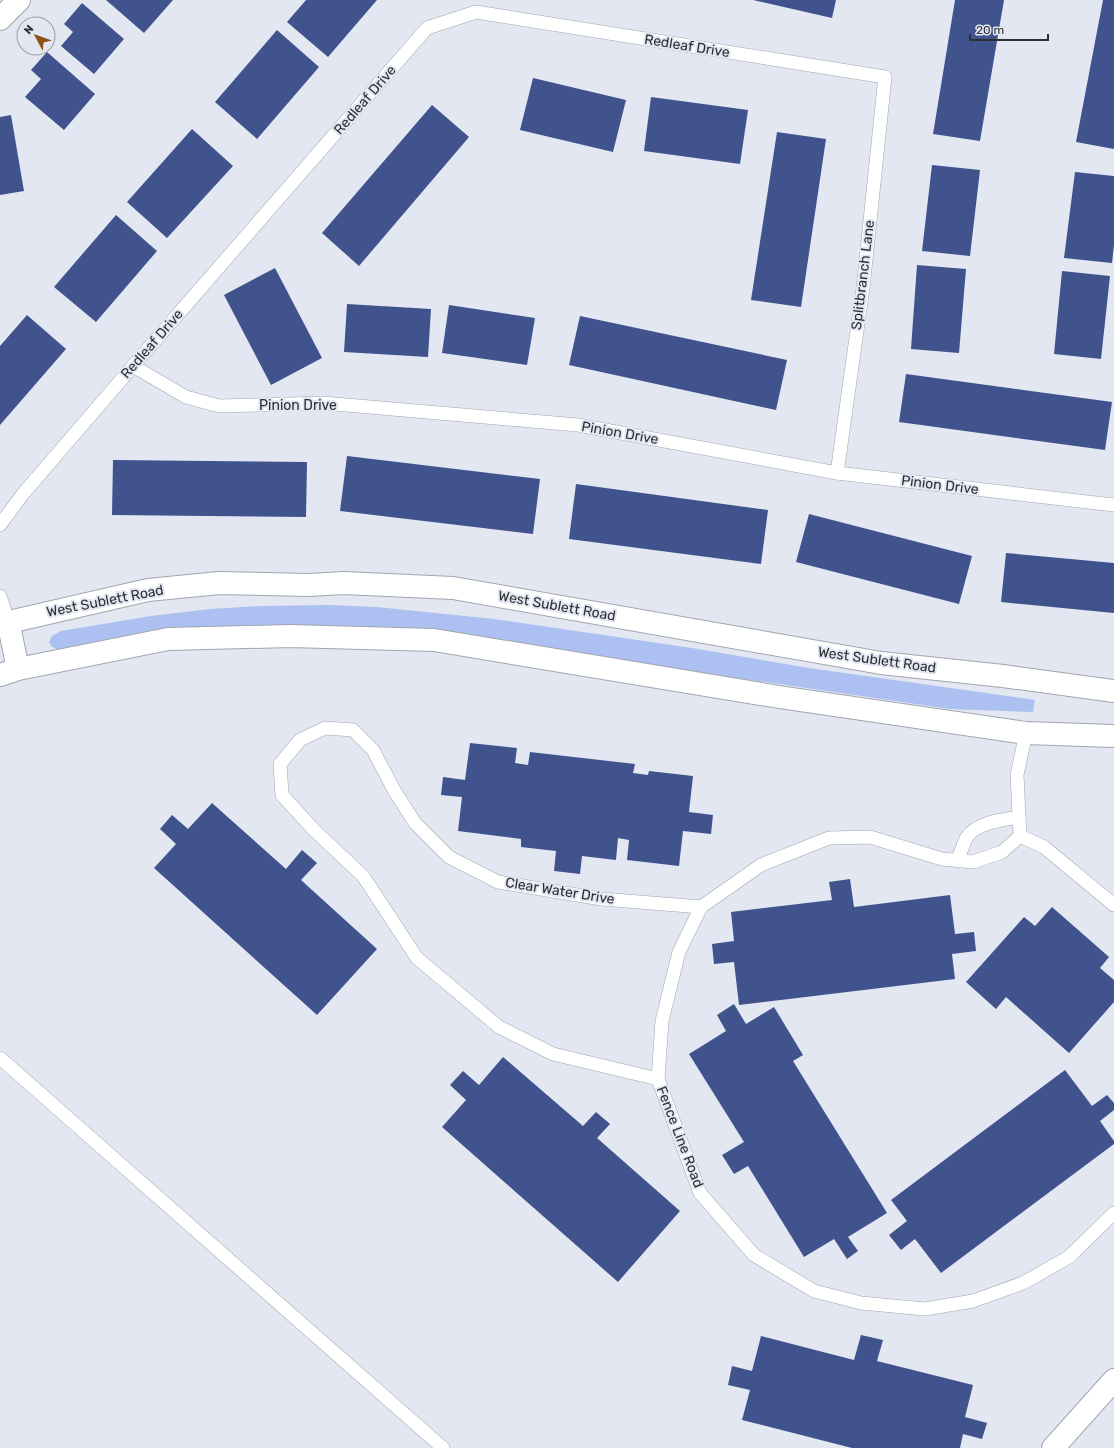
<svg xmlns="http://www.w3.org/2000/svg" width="1114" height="1448" font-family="Rubik,sans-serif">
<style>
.green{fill:#adc0f2}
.building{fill:#40538d}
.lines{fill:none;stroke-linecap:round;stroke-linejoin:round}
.lane-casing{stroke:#a1a5b0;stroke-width:14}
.street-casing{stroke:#a1a5b0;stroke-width:24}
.secondary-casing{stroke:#a1a5b0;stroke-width:24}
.lane{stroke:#fff;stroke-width:13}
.street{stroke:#fff;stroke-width:22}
.secondary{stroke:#fff;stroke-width:22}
.labels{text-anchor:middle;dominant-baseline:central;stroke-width:4;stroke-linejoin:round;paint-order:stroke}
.street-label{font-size:14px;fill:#2d2f33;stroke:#e2e7f2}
</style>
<rect width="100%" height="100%" fill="#e2e7f2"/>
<polygon class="green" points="329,605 377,607 494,619 692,648 809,668 1035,700 1033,712 950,709 490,642 60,651 51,646 49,642 52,636 61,631 151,616 210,609 261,606"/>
<g class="building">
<polygon points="106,0 173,0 144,33"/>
<polygon points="306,0 377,0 328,57 287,22"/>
<polygon points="753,0 836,0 832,18"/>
<polygon points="955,0 1004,0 980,141 933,134"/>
<polygon points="1103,0 1114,0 1114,149 1076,142"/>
<polygon points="82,3 124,39 94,74 61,46 73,32 64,24"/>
<polygon points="277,30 319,67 257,139 215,102"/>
<polygon points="47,52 95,94 64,130 25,97 41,79 31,70"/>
<polygon points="533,78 626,100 613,152 520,130"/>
<polygon points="651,97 748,110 740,164 644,151"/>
<polygon points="432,105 469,137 359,266 322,233"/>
<polygon points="11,115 24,191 0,195 0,117"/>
<polygon points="192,129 233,166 167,238 127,202"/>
<polygon points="777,132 826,139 801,307 751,300"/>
<polygon points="932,165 980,170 970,256 922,251"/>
<polygon points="1075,172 1114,176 1114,245 1112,263 1064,258"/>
<polygon points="116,215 157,251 96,322 54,287"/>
<polygon points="917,265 966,269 959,353 911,349"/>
<polygon points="275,268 322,358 271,385 224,295"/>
<polygon points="1062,271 1110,276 1101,359 1054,354"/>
<polygon points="347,304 431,309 428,357 344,352"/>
<polygon points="449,305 535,318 527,365 442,353"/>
<polygon points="27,315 66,349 0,425 0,346"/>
<polygon points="580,316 787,360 776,410 569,365"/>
<polygon points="906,374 1112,402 1105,450 899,422"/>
<polygon points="347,456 540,479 533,534 340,511"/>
<polygon points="113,460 307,462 306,517 112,515"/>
<polygon points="576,484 768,510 761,564 569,539"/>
<polygon points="809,514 972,556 959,604 796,562"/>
<polygon points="1006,553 1114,563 1114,613 1001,602"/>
<polygon points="470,743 517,748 515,763 528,765 530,752 635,764 633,773 648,775 649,771 693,776 689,812 713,815 711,834 683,831 679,866 627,860 629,840 618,838 616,860 582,856 580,874 554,871 556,851 521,847 521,839 458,831 462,797 441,795 443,777 465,780"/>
<polygon points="212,803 286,869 302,850 317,863 301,880 377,949 317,1015 154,868 176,844 160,829 172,815 188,829"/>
<polygon points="850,879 854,907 950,895 955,934 974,932 976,951 952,954 955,979 739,1005 734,962 714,964 712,944 734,941 731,912 832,900 829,882"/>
<polygon points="1052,907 1109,957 1100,968 1114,980 1114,1002 1069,1053 1006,997 996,1009 966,982 1024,917 1035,926"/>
<polygon points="734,1004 746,1024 774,1007 803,1055 793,1061 887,1213 848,1237 858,1251 847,1259 834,1239 804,1257 748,1166 734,1174 722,1155 744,1142 689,1054 726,1031 717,1015"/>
<polygon points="503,1057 583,1126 596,1112 610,1124 597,1138 680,1211 618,1282 442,1127 466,1100 450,1085 463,1071 479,1085"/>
<polygon points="1065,1070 1092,1106 1107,1095 1114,1103 1114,1110 1100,1121 1114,1141 1114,1144 941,1273 915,1239 901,1250 889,1235 907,1221 891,1200"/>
<polygon points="861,1335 883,1340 877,1361 973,1385 965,1417 987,1423 982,1439 963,1434 960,1448 852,1448 742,1420 750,1390 728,1385 732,1366 752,1371 761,1336 854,1360"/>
</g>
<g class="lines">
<defs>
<g id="lane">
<polyline points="133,366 186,397 219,406 323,403 578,425 837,473 1114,505"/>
<polyline points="0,525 22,495 133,366 427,28 476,12 885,77 863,288 837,473"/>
<polyline points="0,596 8,621"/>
<polyline points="1026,733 1017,775 1020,836 1044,847 1114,905"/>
<polyline points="1020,836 1002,852 973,862 942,859 870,837 829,838 761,865 701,907 679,952 662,1021 658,1079 700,1193 754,1255 814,1291 861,1303 925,1309 973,1301 1023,1283 1069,1257 1114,1213"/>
<path d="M957,860C961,853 963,844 967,837C977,822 1003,820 1019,817"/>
<polyline points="0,1058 443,1448"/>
<polyline points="658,1079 553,1054 499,1027 417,958 363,876 314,830 282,795 280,764 300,740 325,728 353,730 373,750 394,790 415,823 449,857 498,882 602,899 701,907"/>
</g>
<polyline id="street" points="0,19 19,0"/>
<g id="secondary">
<polyline points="8,621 18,669"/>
<polyline points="0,624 148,590 219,583 308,585 344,583 453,588 881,663 1003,676 1114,691"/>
<polyline points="0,675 18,669 168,639 290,636 434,640 779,697 1026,733 1114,736"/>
<polyline points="1053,1448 1114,1380"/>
</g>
</defs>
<use href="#lane" class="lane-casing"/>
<use href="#street" class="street-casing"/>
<use href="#secondary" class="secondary-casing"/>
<use href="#lane" class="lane"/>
<use href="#street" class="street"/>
<use href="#secondary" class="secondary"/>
</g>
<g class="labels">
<g class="street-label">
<text transform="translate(687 46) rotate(9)">Redleaf Drive</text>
<text transform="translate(365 100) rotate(-49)">Redleaf Drive</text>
<text transform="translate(863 275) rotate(-83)">Splitbranch Lane</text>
<text transform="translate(152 344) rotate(-49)">Redleaf Drive</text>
<text x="298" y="405">Pinion Drive</text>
<text transform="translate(620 433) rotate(10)">Pinion Drive</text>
<text transform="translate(940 485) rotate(7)">Pinion Drive</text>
<text transform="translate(105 601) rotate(-11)">West Sublett Road</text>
<text transform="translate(557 606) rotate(10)">West Sublett Road</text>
<text transform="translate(877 660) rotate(8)">West Sublett Road</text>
<text transform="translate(560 891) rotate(9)">Clear Water Drive</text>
<text transform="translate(680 1137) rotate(69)">Fence Line Road</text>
</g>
</g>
<g transform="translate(36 36) rotate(311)"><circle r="19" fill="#e2e7f2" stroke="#9a9da6"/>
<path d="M0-3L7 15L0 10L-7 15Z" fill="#8e5015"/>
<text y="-6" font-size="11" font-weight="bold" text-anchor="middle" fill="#2d2f33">N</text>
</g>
<path d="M970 34v6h78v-6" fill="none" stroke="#2d2f33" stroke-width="2"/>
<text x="976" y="34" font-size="12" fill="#2d2f33" stroke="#e2e7f2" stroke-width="3" paint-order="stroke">20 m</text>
</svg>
